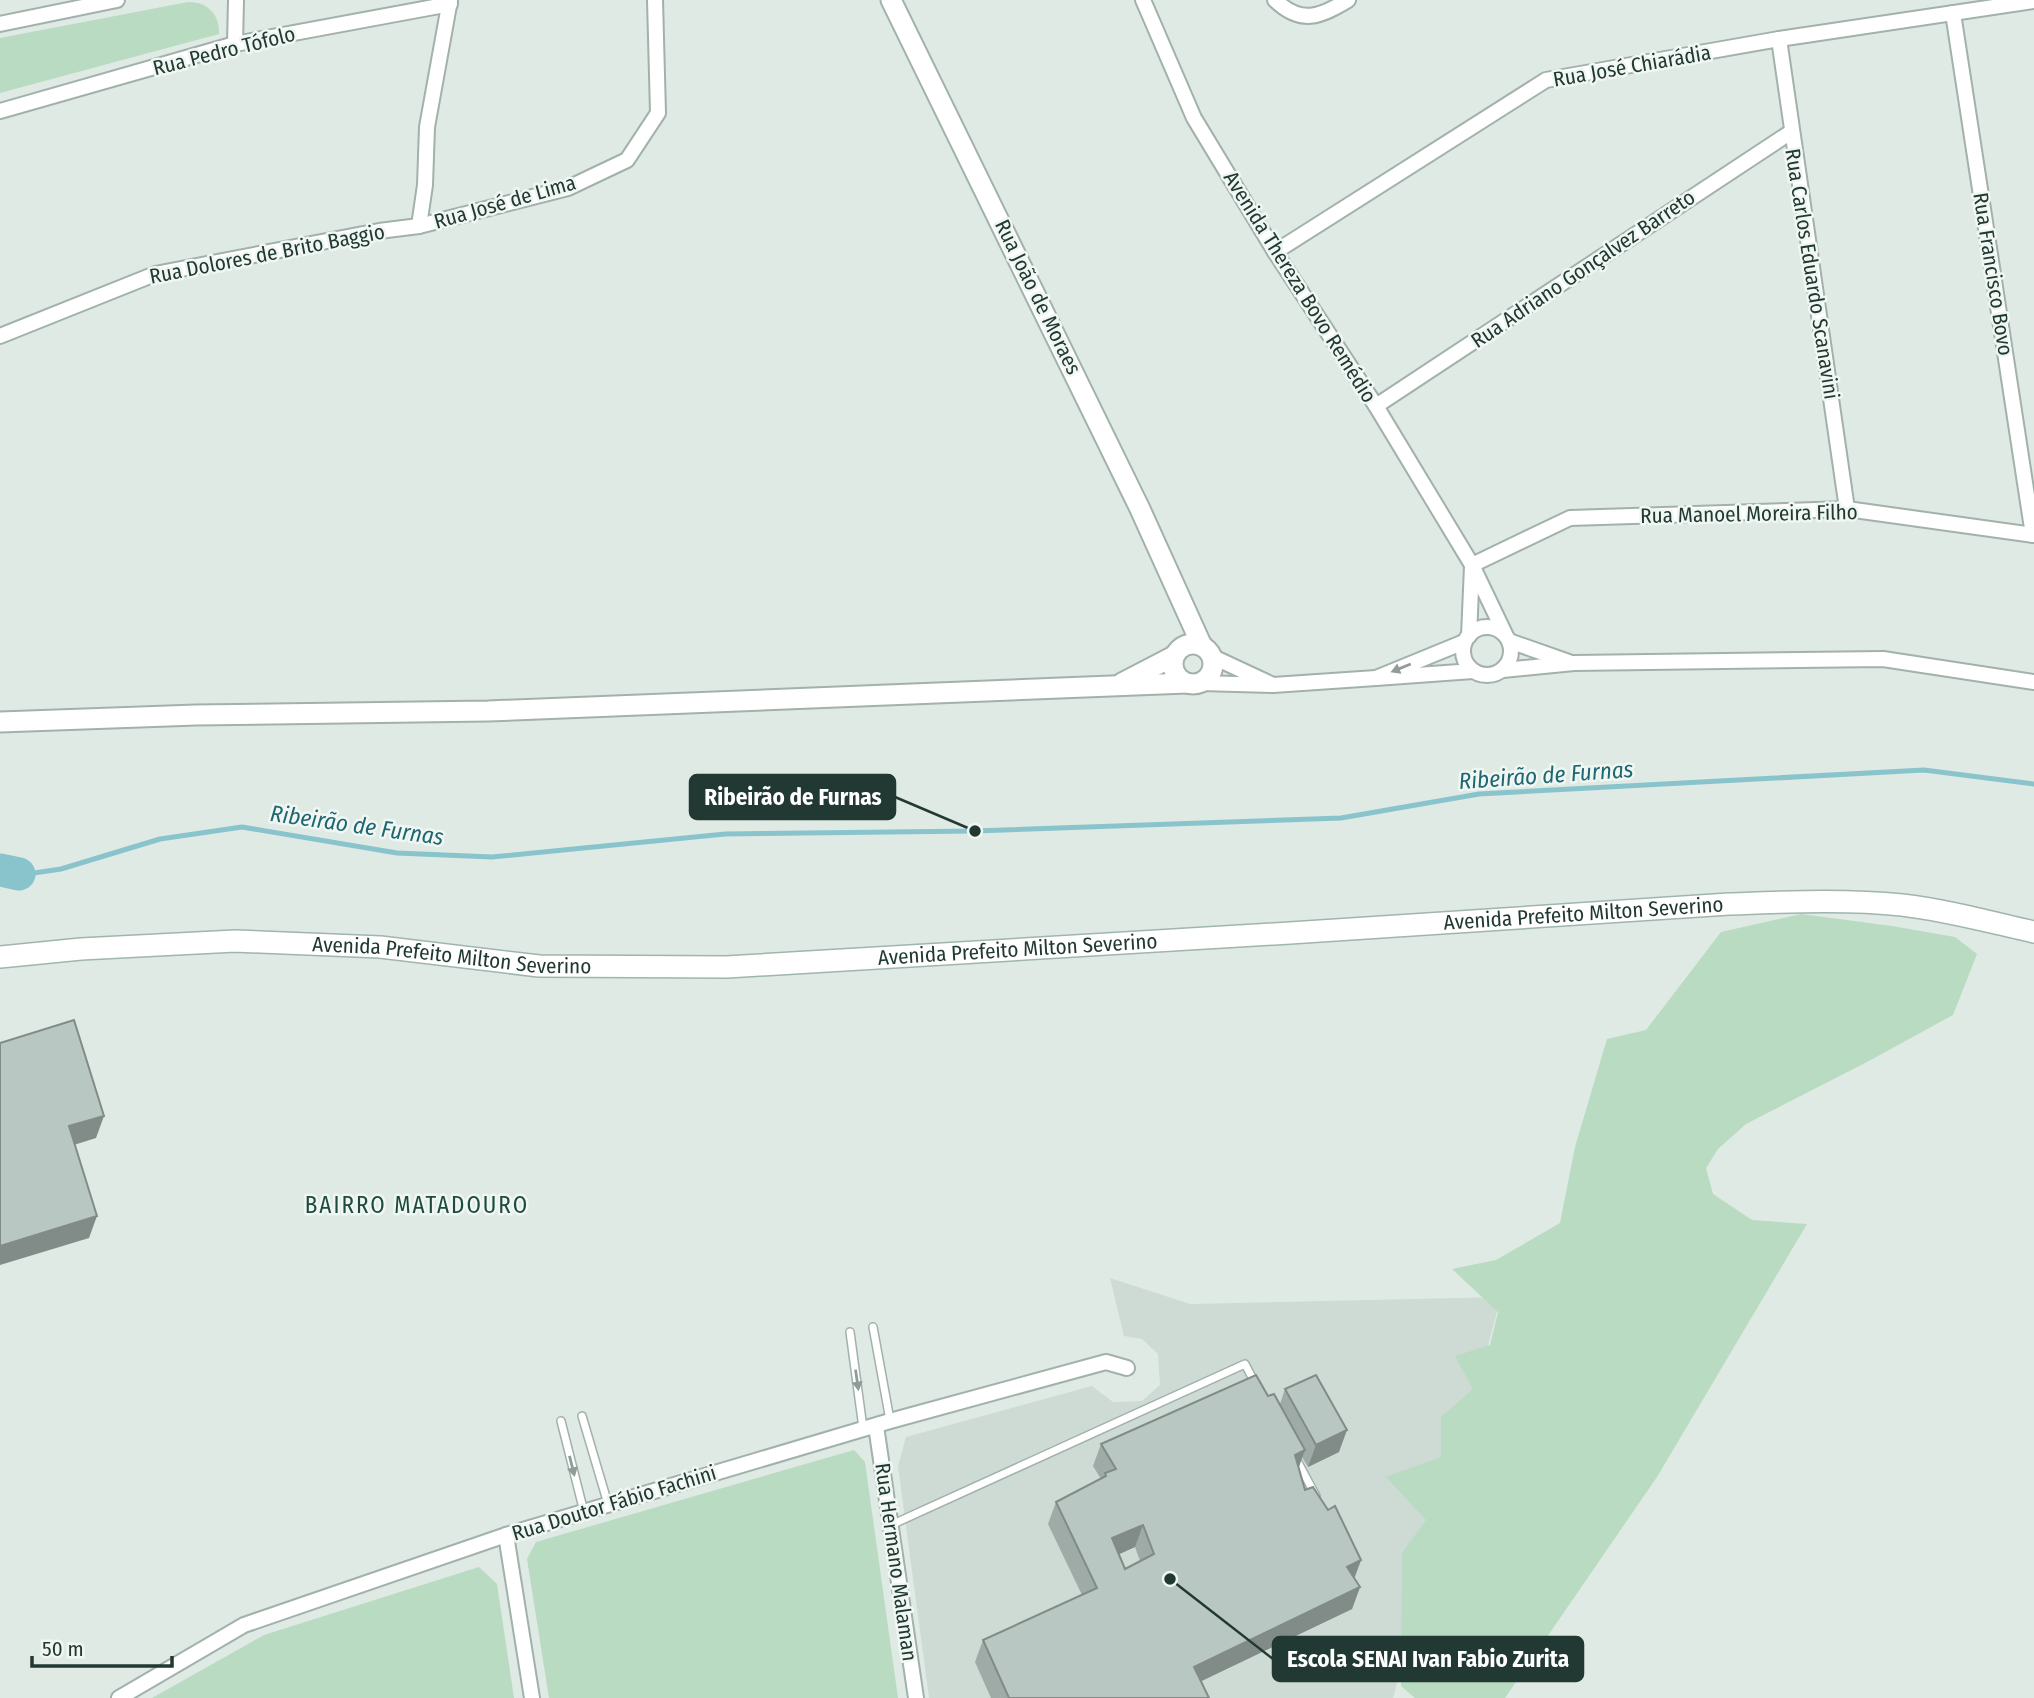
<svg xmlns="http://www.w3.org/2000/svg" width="2034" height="1698" font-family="'Fira Sans Condensed',sans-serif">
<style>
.built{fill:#cedad4}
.green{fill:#b9dbc1}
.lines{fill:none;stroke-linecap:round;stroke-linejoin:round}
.stream{stroke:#89c4cd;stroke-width:5}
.river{stroke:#89c4cd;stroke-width:33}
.service-casing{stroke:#a2b1ac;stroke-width:10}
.minor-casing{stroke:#a2b1ac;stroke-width:18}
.tertiary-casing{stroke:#a2b1ac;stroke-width:23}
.secondary-casing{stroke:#9fb5ad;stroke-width:24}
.service{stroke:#fff;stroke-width:7}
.minor{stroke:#fff;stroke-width:14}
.tertiary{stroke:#fff;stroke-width:19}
.secondary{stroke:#fff;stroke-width:21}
.wall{fill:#9eaba6;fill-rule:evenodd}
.shaded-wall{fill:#818b87}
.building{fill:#b8c7c1;stroke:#818b87;stroke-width:2;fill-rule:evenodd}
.oneway{fill:#909c98}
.labels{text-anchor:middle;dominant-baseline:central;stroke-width:5;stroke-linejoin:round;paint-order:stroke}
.street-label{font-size:21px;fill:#213932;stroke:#f0f7f3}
.water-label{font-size:23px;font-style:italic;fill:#1e6672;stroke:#f0f7f3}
.neighbourhood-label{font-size:23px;letter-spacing:2px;fill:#1e4a3f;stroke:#f0f7f3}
.leader{fill:none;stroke:#213932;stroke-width:2.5}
.callout-dot{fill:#213932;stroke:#f0f7f3;stroke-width:2.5}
.callout{fill:#213932;stroke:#213932;stroke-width:2.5}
.callout-label{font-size:23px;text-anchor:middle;font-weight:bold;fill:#fff}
</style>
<rect width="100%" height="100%" fill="#dfeae5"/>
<polygon class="built" points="1110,1278 1190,1304 1501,1297 1393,1698 929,1698 898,1466 906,1437 1092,1386 1113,1402 1142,1401 1160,1385 1158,1354 1142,1339 1124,1336"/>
<g class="green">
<path d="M188,2C208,2 220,15 219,34L0,93V38Z"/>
<polygon points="1801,914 1892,926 1955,937 1977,954 1953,1015 1867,1062 1746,1124 1718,1149 1706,1168 1713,1194 1752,1220 1807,1224 1657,1477 1505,1698 1415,1698 1401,1686 1402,1553 1426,1520 1386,1477 1441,1457 1441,1417 1473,1389 1455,1356 1490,1345 1498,1312 1452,1269 1496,1260 1560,1223 1575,1147 1607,1039 1646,1030 1721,932"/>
<polygon points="854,1450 865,1462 898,1698 549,1698 527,1559 536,1542"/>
<polygon points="479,1567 497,1584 514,1698 152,1698 264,1635"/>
</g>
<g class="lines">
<polyline class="stream" points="0,878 61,869 160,839 242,827 397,853 492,857 725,834 975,831 1341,818 1479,794 1924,770 2034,784"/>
<polyline class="river" points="0,870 19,874"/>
<defs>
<g id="service">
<polyline points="873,1327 890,1420"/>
<polyline points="850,1332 863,1428"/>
<polyline points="582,1416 608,1504"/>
<polyline points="561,1421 584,1512"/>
<polyline points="1295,1457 1316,1496"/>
<polyline points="891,1525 1245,1364 1256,1385"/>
</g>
<g id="minor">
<polyline points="1143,0 1194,118 1275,252 1376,406 1472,565 1505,634"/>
<path d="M1275,0C1301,25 1320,17 1348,0"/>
<polyline points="1953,13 2033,535"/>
<polyline points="0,24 117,0"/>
<polyline points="1779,39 1847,509"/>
<polyline points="235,44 236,0"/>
<polyline points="0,111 235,44 450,4"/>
<polyline points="419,226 425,185 427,127 450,0"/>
<polyline points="1275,252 1546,80 1779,39 2034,1"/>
<polyline points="0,336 155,274 379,231 419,226 568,188 627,160 658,113 655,0"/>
<polyline points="1376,406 1791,132"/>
<polyline points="1472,565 1570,518 1847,509 2034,535"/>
<circle cx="1487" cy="651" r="24"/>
<polyline points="1469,636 1472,566"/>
<polyline points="1509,641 1569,662"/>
<polyline points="1464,642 1376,678 1473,671"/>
<polyline points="1503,670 1574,663 1883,659 2034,682"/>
<polyline points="1200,683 1273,685 1211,656"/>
<polyline points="1273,685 1376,678"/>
<polyline points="876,1426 916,1698"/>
<polyline points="506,1535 532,1698"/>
<polyline points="119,1698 244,1625 506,1535 890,1421 1106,1362 1127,1368"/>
</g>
<g id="tertiary">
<polyline points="891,0 1140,509 1202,646"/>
<circle cx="1193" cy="664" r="20"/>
<polyline points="1122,683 1174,656"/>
<polyline points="0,722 196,715 488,711 1187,683"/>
</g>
<g id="secondary">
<path id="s1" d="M0,957L81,949L235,941L380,947L539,966L727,967L1290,933L1729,904C1786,902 1845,899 1902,905C1946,910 1990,922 2034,932"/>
</g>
</defs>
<use href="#service" class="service-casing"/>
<use href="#minor" class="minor-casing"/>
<use href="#tertiary" class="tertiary-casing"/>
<use href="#secondary" class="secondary-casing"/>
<use href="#service" class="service"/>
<use href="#minor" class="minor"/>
<use href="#tertiary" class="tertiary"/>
<use href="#secondary" class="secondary"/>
</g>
<path class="wall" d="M1285,1389L1339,1452L1308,1467L1302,1457L1299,1467L1305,1490L1328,1510L1361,1560L1354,1578L1360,1587L1352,1609L1201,1681L1209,1698H991L975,1662L983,1640L1082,1595L1048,1524L1056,1502L1101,1479L1093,1466L1101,1444L1268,1396L1280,1404ZM1135,1547L1140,1561L1125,1569L1119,1554Z"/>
<g class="shaded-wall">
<polygon points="104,1116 96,1138 61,1149 69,1126"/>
<polygon points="97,1216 89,1238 0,1265 0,1246"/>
<polygon points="1347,1430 1339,1452 1308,1467 1316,1445"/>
<polygon points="1305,1450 1297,1472 1295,1455"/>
<polygon points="1143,1525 1135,1547 1104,1561 1112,1538"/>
<polygon points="1361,1560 1353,1582 1347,1567"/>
<polygon points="1360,1587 1352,1609 1185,1689 1194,1667"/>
</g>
<g class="building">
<polygon points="74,1020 104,1116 69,1126 97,1216 0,1246 0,1043"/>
<path d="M1256,1375L1268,1396L1274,1394L1305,1450L1295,1455L1305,1490L1313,1487L1328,1510L1335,1506L1361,1560L1347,1567L1360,1587L1194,1667L1209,1698H1009L983,1640L1097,1588L1056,1502L1106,1476L1105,1473L1116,1469L1101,1444ZM1143,1525L1154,1554L1125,1569L1112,1538Z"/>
<polygon points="1316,1375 1347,1430 1316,1445 1285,1389"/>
</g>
<defs><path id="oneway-solid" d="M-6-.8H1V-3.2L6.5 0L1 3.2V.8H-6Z" transform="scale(1.75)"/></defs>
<g class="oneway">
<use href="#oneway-solid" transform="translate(1401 668) rotate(158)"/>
<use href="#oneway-solid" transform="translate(857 1380) rotate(82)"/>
<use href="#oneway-solid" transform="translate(572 1466) rotate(76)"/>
</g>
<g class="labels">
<g class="street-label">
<text transform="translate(224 51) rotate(-14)">Rua Pedro Tófolo</text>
<text transform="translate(1632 66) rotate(-10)">Rua José Chiarádia</text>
<text transform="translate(505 202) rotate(-16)">Rua José de Lima</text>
<text transform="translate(267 254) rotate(-11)">Rua Dolores de Brito Baggio</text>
<text transform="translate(1583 269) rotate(-34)">Rua Adriano Gonçalvez Barreto</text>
<text transform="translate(1812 274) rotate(81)">Rua Carlos Eduardo Scanavini</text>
<text transform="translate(1993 274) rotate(81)">Rua Francisco Bovo</text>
<text transform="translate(1300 287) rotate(58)">Avenida Thereza Bovo Remédio</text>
<text transform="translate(1038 297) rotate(64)">Rua João de Moraes</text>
<text transform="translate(1749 514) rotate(-1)">Rua Manoel Moreira Filho</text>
<text stroke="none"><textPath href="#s1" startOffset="1587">Avenida Prefeito Milton Severino</textPath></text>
<text stroke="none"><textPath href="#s1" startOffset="1020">Avenida Prefeito Milton Severino</textPath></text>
<text stroke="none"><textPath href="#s1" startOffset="453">Avenida Prefeito Milton Severino</textPath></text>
<text transform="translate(614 1503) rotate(-17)">Rua Doutor Fábio Fachini</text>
<text transform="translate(896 1562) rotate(82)">Rua Hermano Malaman</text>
</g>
<g class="water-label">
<text transform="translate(1546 775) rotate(-4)">Ribeirão de Furnas</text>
<text transform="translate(357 825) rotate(8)">Ribeirão de Furnas</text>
</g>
<g class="neighbourhood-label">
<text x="417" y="1205">BAIRRO MATADOURO</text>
</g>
</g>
<path class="leader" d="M975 831L895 797M1170 1579L1273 1659"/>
<g class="callout-dot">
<circle cx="975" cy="831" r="7"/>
<circle cx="1170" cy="1579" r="7"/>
</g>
<g class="callout">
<rect x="690" y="775" width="205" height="44" rx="7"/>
<rect x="1273" y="1637" width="310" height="44" rx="7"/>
</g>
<g class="callout-label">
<text x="793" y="805">Ribeirão de Furnas</text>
<text x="1428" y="1667">Escola SENAI Ivan Fabio Zurita</text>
</g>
<path d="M32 1656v10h140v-10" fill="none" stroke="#213932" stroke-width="3.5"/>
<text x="42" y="1656" font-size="21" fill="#213932" stroke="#f0f7f3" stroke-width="5" paint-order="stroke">50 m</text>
</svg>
